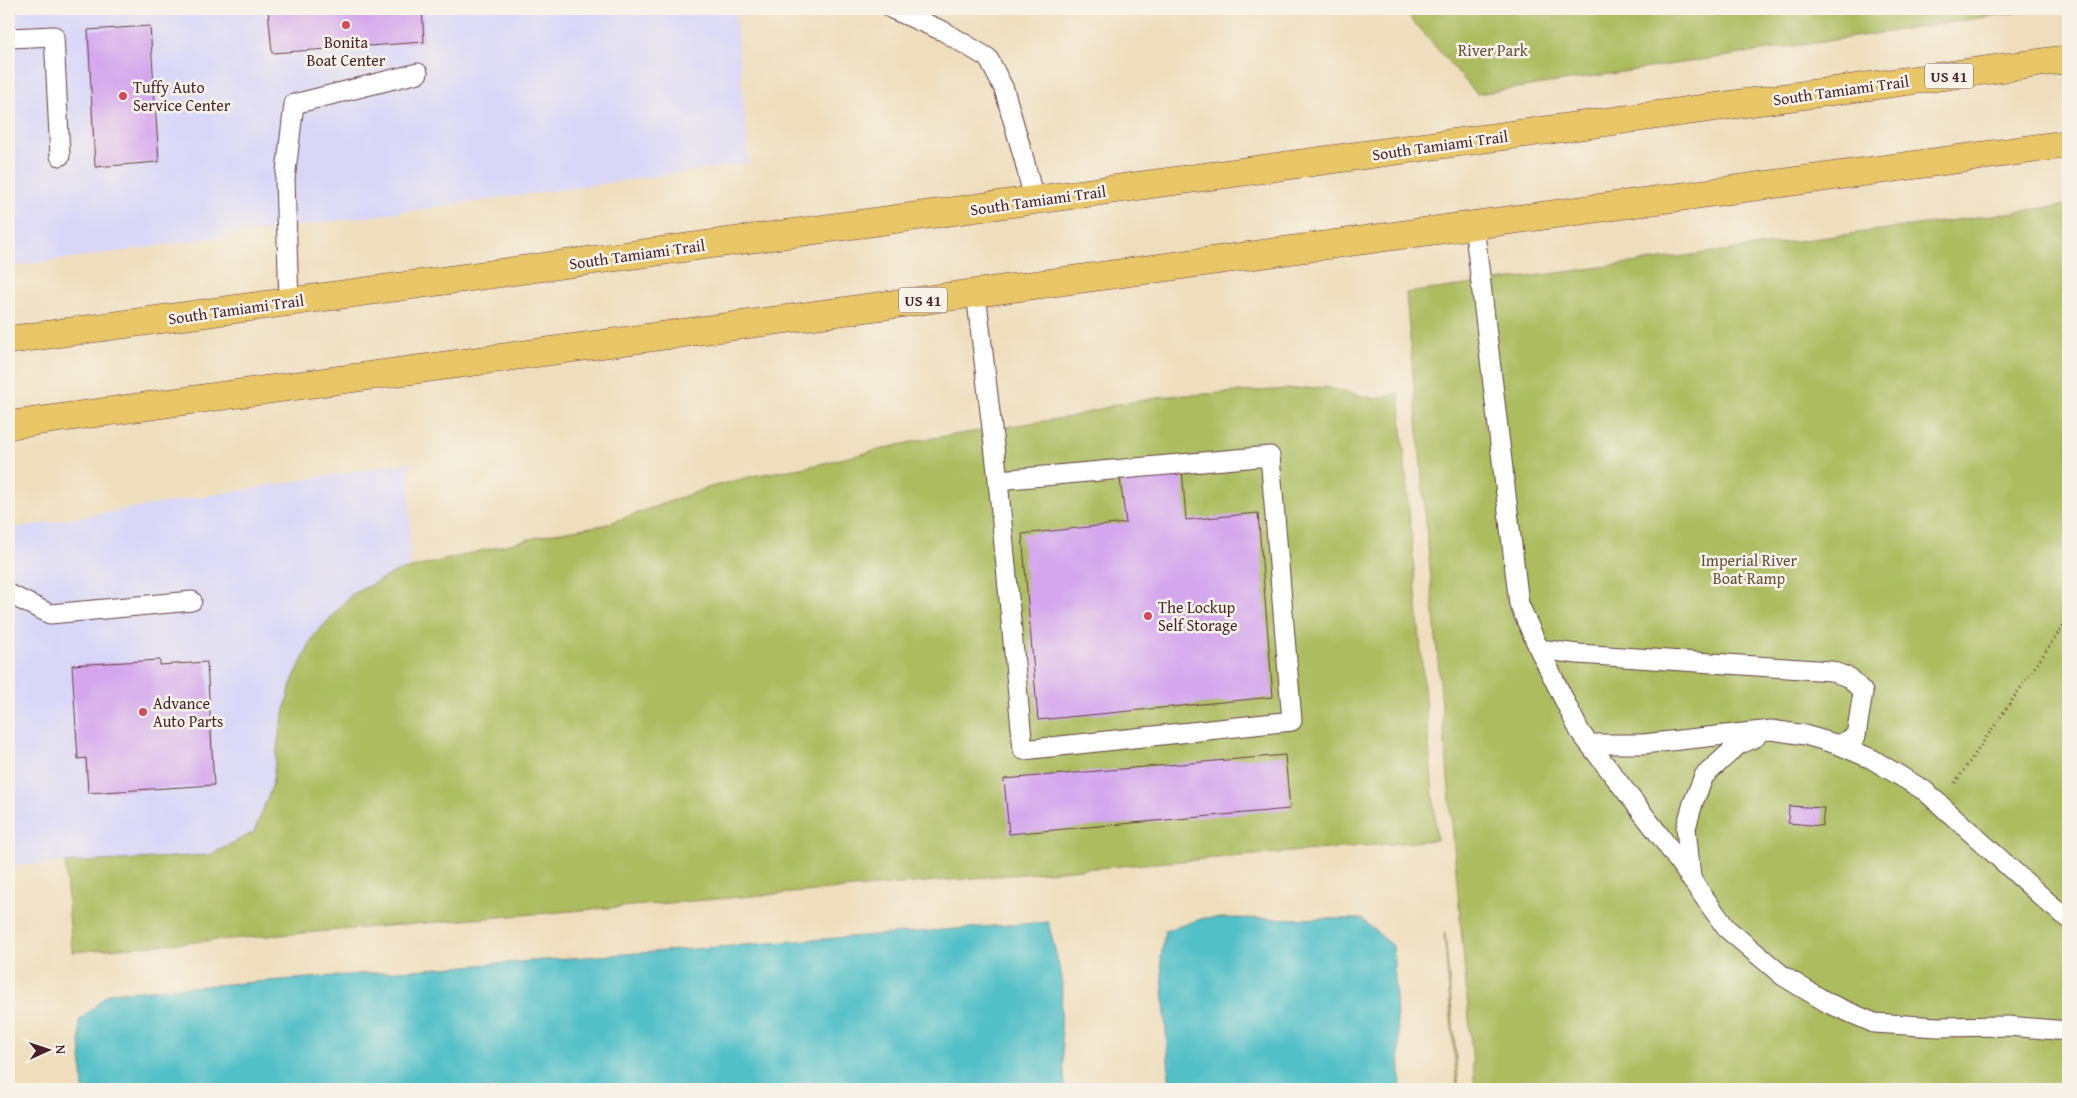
<svg xmlns="http://www.w3.org/2000/svg" width="2077" height="1098" font-family="'Gentium Book Plus',serif">
<style>
.built{fill:#d9d7f8}
.green{fill:#acbc5f;stroke:#7b6e45}
.water{fill:#52c0c7;stroke:#4e7079}
.building{fill:#d4a7ed}
.lines{fill:none;stroke-linecap:round;stroke-linejoin:round}
.service-casing{stroke:#633c41;stroke-width:21}
.primary-casing{stroke:#633c41;stroke-width:29}
.path{stroke:#633c41;stroke-width:3;stroke-dasharray:1 4;stroke-linecap:butt}
.service{stroke:#fff;stroke-width:19}
.primary{stroke:#e9c769;stroke-width:28}
.poi-dot{fill:#d1495b;stroke:#f7f3e8;stroke-width:2}
.labels{text-anchor:middle;dominant-baseline:central;stroke-width:5;stroke-linejoin:round;paint-order:stroke}
.shield{fill:#f7f3e8;stroke:#7e5f64;stroke-width:1}
.shield-label{font-size:15px;font-weight:bold;fill:#4a1f2b}
.poi-label{font-size:16px;fill:#4a1f2b;stroke:#f7f3e8;text-anchor:start}
.park-label{font-size:16px;fill:#674e3b;stroke:#f7f3e8}
.street-label{font-size:16px;fill:#4a1f2b;stroke:#f7f3e8}
</style>
<rect width="100%" height="100%" fill="#f7f3e8"/>
<filter id="ink" filterUnits="userSpaceOnUse"><feTurbulence type="fractalNoise" baseFrequency=".02" numOctaves="2"/><feDisplacementMap in="SourceGraphic" scale="10" xChannelSelector="R" yChannelSelector="G"/><feConvolveMatrix kernelMatrix="1 2 1 2 8 2 1 2 1" color-interpolation-filters="sRGB"/></filter>
<filter id="wash" filterUnits="userSpaceOnUse"><feTurbulence type="fractalNoise" baseFrequency=".0096" numOctaves="4" result="noise"/><feDisplacementMap in="SourceGraphic" scale="20" xChannelSelector="R" yChannelSelector="G"/><feGaussianBlur stdDeviation="1.12" result="paint"/><feColorMatrix in="noise" values="0 0 0 0 0 0 0 0 0 0 0 0 0 0 0 0 0 1.4 0 .05"/><feComposite in="paint" operator="in"/></filter>
<g filter="url(#wash)">
<rect width="100%" height="100%" fill="#efdebd"/>
<g class="built">
<polygon points="9,9 735,9 749,163 9,267"/>
<polygon points="410,462 410,568 395,572 351,595 291,684 279,735 272,786 255,832 210,855 9,866 9,529"/>
</g>
<g class="green">
<polygon points="1402,9 2039,9 1477,94"/>
<polygon points="2068,205 2068,1089 1475,1089 1406,293"/>
<polygon points="1325,387 1376,399 1399,393 1437,840 72,952 65,863 210,855 254,832 272,786 279,735 291,684 313,637 351,595 395,572 554,533 604,525 707,488 757,475 807,467 920,440 1070,417 1119,404 1169,396"/>
<polygon points="1445,933 1459,1089 1457,1089 1444,934"/>
</g>
<g class="water">
<polygon points="1204,918 1362,919 1393,946 1401,1089 1170,1089 1161,958 1165,931"/>
<polygon points="1048,922 1062,978 1061,1028 1065,1089 83,1089 79,1021 109,993"/>
</g>
<g id="blocks">
<g class="building">
<polygon points="268,9 422,9 424,42 272,53"/>
<polygon points="150,26 159,162 95,167 88,30"/>
<polygon points="1182,468 1186,520 1258,513 1273,697 1038,720 1022,534 1126,523 1119,472"/>
<polygon points="160,660 160,665 207,662 214,785 88,793 86,758 78,759 72,665"/>
<polygon points="1285,755 1290,809 1009,834 1004,779"/>
<polygon points="1789,806 1824,808 1822,826 1788,823"/>
</g>
</g>
</g>
<g filter="url(#ink)">
<use href="#blocks" fill-opacity="0" stroke="#633c41" stroke-width="1"/>
<g class="lines">
<defs>
<g id="service">
<polyline points="892,9 943,31 988,58 1004,89 1024,159 1034,200"/>
<polyline points="9,38 54,36 60,156"/>
<polyline points="1474,225 1519,604 1539,649 1580,732 1661,837 1726,928 1783,976 1828,1003 1874,1023 1938,1027 2008,1026 2068,1031"/>
<polyline points="976,293 998,480 1023,750 1292,721 1270,456 998,480"/>
<polyline points="289,302 285,180 294,104 418,73"/>
<polyline points="9,594 50,614 192,601"/>
<polyline points="1539,649 1578,654 1831,671 1850,678 1863,692 1856,736 1839,745"/>
<polyline points="1590,744 1643,744 1771,730 1805,735 1839,745 1872,759 1925,791 2051,905 2068,918"/>
<polyline points="1691,877 1686,828 1693,803 1704,776 1738,745 1756,737"/>
</g>
<g id="primary">
<polyline points="9,340 2068,59"/>
<polyline points="9,425 2068,144"/>
</g>
</defs>
<use href="#service" class="service-casing"/>
<use href="#primary" class="primary-casing"/>
<polyline class="path" points="1955,783 2068,619"/>
<use href="#service" class="service"/>
<use href="#primary" class="primary"/>
</g>
</g>
<g class="poi-dot">
<circle cx="346" cy="25" r="5"/>
<circle cx="123" cy="96" r="5"/>
<circle cx="1148" cy="616" r="5"/>
<circle cx="143" cy="712" r="5"/>
</g>
<g class="labels">
<g class="shield">
<rect x="1925" y="63.5" width="48" height="25" rx="4"/>
<rect x="899" y="287.5" width="48" height="25" rx="4"/>
</g>
<g class="shield-label">
<text x="1949" y="76">US 41</text>
<text x="923" y="300">US 41</text>
</g>
<g class="poi-label">
<text x="346" y="42" text-anchor="middle">Bonita<tspan x="346" dy="18">Boat Center</tspan></text>
<text x="133" y="87">Tuffy Auto<tspan x="133" dy="18">Service Center</tspan></text>
<text x="1158" y="607">The Lockup<tspan x="1158" dy="18">Self Storage</tspan></text>
<text x="153" y="703">Advance<tspan x="153" dy="18">Auto Parts</tspan></text>
</g>
<g class="park-label">
<text x="1493" y="50">River Park</text>
<text x="1749" y="560">Imperial River<tspan x="1749" dy="18">Boat Ramp</tspan></text>
</g>
<g class="street-label">
<text transform="translate(1841 90) rotate(-8)">South Tamiami Trail</text>
<text transform="translate(1440 145) rotate(-8)">South Tamiami Trail</text>
<text transform="translate(1038 200) rotate(-8)">South Tamiami Trail</text>
<text transform="translate(637 254) rotate(-8)">South Tamiami Trail</text>
<text transform="translate(236 309) rotate(-8)">South Tamiami Trail</text>
</g>
</g>
<rect width="2077" height="1098" fill="none" stroke="#f7f3e8" stroke-width="30"/>
<g transform="translate(48 1050) rotate(87)" stroke="#f7f3e8" stroke-width="4" paint-order="stroke">
<path d="M0-4L9 19L0 12L-9 19Z" fill="#4a1f2b"/>
<text y="-8" font-size="14" font-weight="bold" text-anchor="middle" fill="#4a1f2b">N</text>
</g>
</svg>
